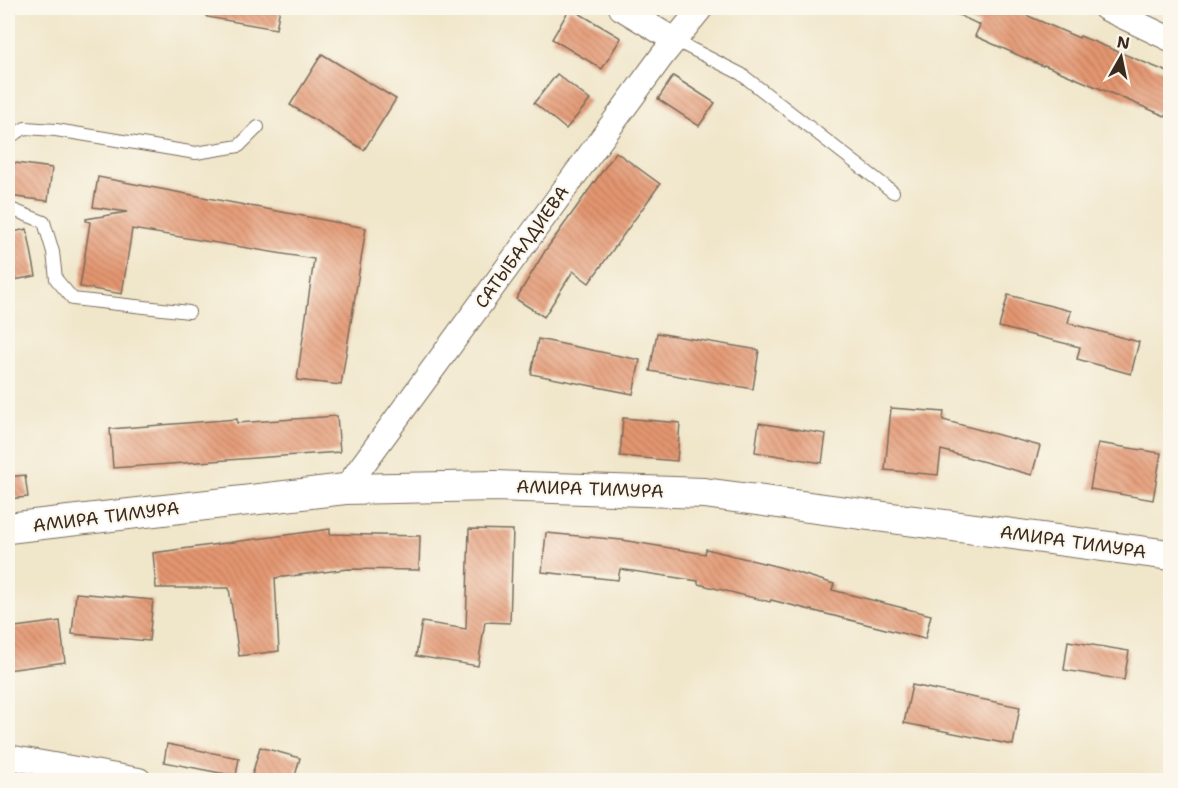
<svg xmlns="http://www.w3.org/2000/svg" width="1178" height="788" font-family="'Shantell Sans',sans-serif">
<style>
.building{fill:url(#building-back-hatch)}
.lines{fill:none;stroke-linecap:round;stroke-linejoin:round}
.service-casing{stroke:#7a6c5a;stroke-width:14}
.minor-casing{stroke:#7a6c5a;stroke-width:26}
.tertiary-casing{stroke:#7a6c5a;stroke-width:32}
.service{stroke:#fff;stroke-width:12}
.minor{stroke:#fff;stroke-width:24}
.tertiary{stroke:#fff;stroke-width:30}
.labels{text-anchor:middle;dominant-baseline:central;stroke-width:4.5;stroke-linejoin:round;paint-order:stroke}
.street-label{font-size:18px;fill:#3b2a1e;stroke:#fbf7ec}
</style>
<defs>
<pattern id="building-back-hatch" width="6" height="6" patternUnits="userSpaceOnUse" patternTransform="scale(1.5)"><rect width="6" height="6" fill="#e49671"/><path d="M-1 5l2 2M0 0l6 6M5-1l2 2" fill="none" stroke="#ba7b5c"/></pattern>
</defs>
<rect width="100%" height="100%" fill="#fbf7ec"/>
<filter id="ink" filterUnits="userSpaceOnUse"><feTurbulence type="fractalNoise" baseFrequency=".0167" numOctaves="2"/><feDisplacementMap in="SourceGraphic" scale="12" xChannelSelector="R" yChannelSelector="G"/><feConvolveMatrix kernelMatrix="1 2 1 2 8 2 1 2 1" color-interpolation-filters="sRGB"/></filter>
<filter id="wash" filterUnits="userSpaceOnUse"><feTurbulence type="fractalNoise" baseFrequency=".008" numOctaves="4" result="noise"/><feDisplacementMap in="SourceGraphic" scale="24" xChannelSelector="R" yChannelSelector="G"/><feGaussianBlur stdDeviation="1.35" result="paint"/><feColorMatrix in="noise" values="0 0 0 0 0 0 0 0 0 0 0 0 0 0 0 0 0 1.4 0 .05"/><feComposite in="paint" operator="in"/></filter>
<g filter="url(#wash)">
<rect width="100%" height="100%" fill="#f0e6ca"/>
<g id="blocks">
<g class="building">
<polygon points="208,8 280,8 276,29 207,17"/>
<polygon points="570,8 621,38 602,69 552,39"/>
<polygon points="944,8 1010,8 1079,38 1080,36 1170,73 1170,118 1044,65 1043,66 975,36 980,25"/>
<polygon points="322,54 396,99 364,150 290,105"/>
<polygon points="557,74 590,100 566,129 534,103"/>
<polygon points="673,76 715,103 699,126 658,99"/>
<polygon points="616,152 660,184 589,283 573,271 544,317 516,299 545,251"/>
<polygon points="8,162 52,168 48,201 8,196"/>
<polygon points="98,177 366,228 341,385 297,380 314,259 132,229 122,294 80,287 90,222 86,221 86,219 127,212 93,207"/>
<polygon points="27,229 36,276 8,281 8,233"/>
<polygon points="1008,295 1071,311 1068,323 1139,342 1131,374 1077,359 1080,347 999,327"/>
<polygon points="657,333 759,350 753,389 650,371"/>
<polygon points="538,339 640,360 633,394 531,374"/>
<polygon points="891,408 944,412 943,420 1040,446 1032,475 941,450 938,475 885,470"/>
<polygon points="337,416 340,452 113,468 110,429 237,419 237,423"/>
<polygon points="623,418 680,423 677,461 620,456"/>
<polygon points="759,423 826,434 822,463 755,452"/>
<polygon points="1098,443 1161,453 1153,500 1090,489"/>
<polygon points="25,475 28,497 8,499 8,477"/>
<polygon points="330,529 330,534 420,536 419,570 348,569 275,578 279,651 239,656 229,588 156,588 153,553"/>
<polygon points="469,529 513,530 510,623 485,622 478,666 416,656 422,622 466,629"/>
<polygon points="546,533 622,540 705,554 706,549 779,567 834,584 832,590 931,615 925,639 771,600 770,602 698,584 698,581 620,569 618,580 542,572"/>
<polygon points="76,593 153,600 149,641 72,634"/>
<polygon points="60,621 65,662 8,670 8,628"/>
<polygon points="1068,641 1129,651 1124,680 1064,670"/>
<polygon points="912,685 1020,707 1013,745 904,723"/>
<polygon points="167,744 239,758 236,776 164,762"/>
<polygon points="260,747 300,758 294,780 270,780 252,775"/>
</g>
</g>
</g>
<g filter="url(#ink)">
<use href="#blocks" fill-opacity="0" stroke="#7a6c5a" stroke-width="1.5"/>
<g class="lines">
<defs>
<g id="service">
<polyline points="674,40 741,74 893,192"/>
<polyline points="8,138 25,128 56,130 196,153 239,146 258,127"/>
<polyline points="8,208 44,222 53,252 56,279 73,299 189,312"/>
</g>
<g id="minor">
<polyline points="621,8 674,40"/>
<polyline points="1105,8 1170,39"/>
<polyline points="345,489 662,56 701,8"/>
<polyline points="8,757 139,780"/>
</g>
<polyline id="tertiary" points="8,528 345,489 495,486 704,493 1170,555"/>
</defs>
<use href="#service" class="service-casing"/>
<use href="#minor" class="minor-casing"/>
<use href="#tertiary" class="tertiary-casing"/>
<use href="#service" class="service"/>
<use href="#minor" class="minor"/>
<use href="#tertiary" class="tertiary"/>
</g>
</g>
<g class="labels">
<g class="street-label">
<text transform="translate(522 247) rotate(-54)">САТЫБАЛДИЕВА</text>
<text transform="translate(590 489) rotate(2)">АМИРА ТИМУРА</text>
<text transform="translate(106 517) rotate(-7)">АМИРА ТИМУРА</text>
<text transform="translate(1073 542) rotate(8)">АМИРА ТИМУРА</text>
</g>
</g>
<rect width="1178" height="788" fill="none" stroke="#fbf7ec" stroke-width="30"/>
<g transform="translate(1121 57) rotate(9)" stroke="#fbf7ec" stroke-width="4.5" paint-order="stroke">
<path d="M0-4.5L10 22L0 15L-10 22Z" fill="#3b2a1e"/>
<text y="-9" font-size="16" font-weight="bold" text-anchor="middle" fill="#3b2a1e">N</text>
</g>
</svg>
